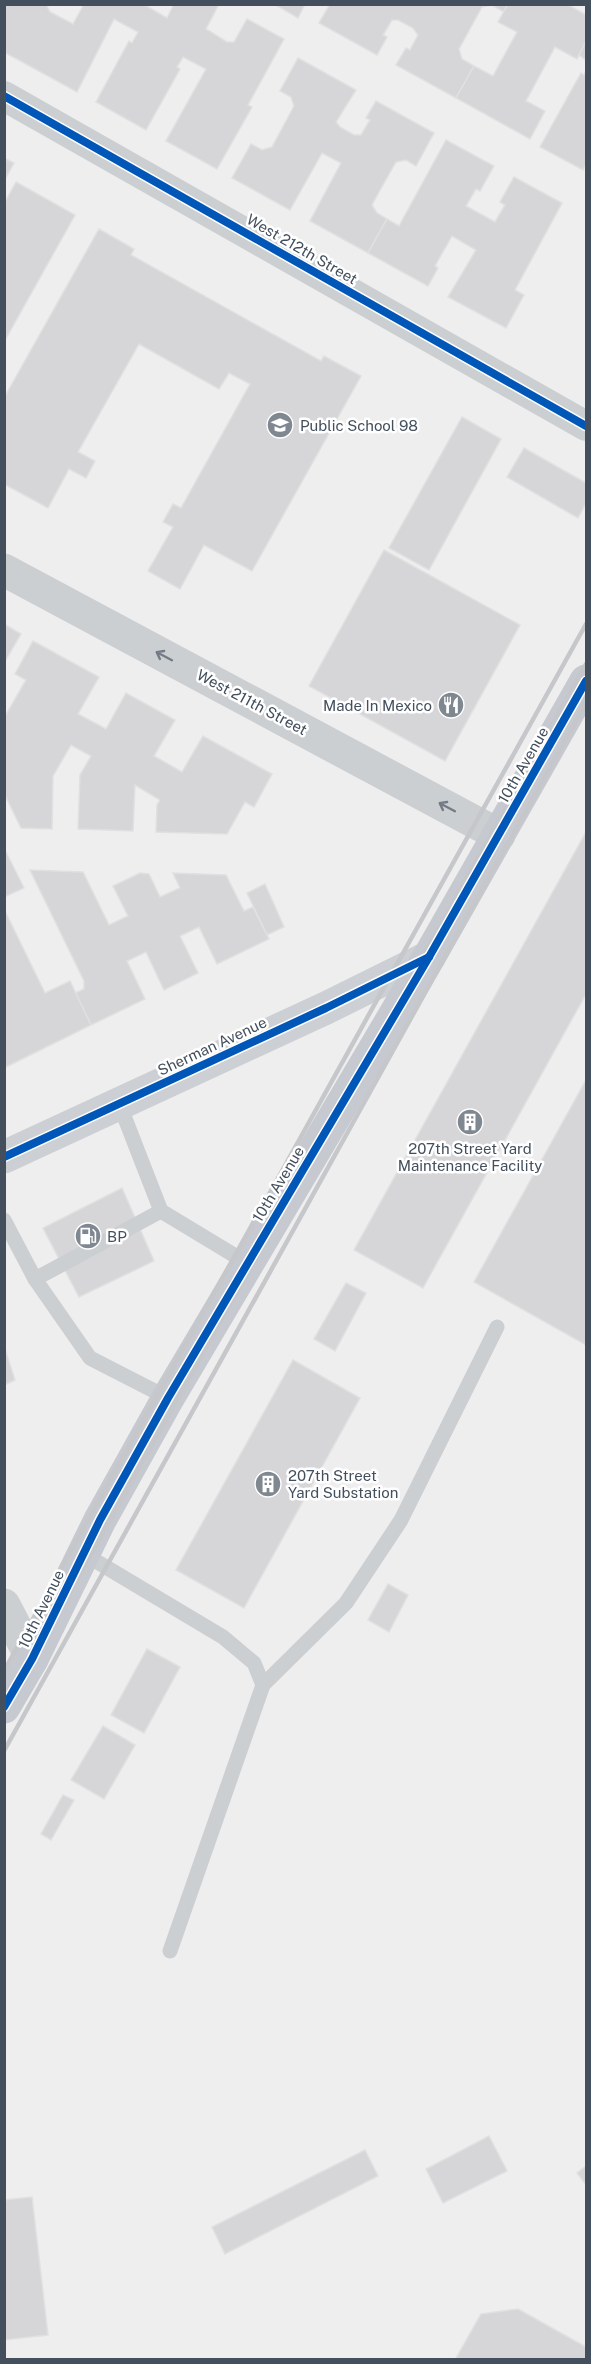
<svg xmlns="http://www.w3.org/2000/svg" width="591" height="2364" font-family="'Public Sans',sans-serif">
<style>
.building{fill:#d6d6d9;stroke:#e0e0e1;stroke-width:1.5}
.lines{fill:none;stroke-linecap:round;stroke-linejoin:round}
.service{stroke:#cccfd2;stroke-width:15}
.minor{stroke:#cccfd2;stroke-width:30}
.tertiary{stroke:#cccfd2;stroke-width:33}
.secondary{stroke:#cccfd3;stroke-width:33}
.primary{stroke:#c6c9cf;stroke-width:33}
.rail{stroke:#c5c7ca;stroke-width:4.5}
.cycleway-casing{stroke:#fff;stroke-width:11}
.cycleway{stroke:#0057b8;stroke-width:8}
.oneway{stroke:#737c86}
.labels{text-anchor:middle;dominant-baseline:central;stroke-width:5;stroke-linejoin:round;paint-order:stroke}
.street-label{font-size:15px;fill:#434f5d;stroke:#fff}
.poi-label{font-size:15px;fill:#434f5d;stroke:#fff;text-anchor:start}
</style>
<rect width="100%" height="100%" fill="#efeeee"/>
<g class="building">
<polygon points="5,4 46,4 50,12 73,24 83,6 81,4 143,4 167,18 174,4 219,4 206,29 227,42 234,42 247,19 284,39 248,105 252,107 217,169 166,141 206,69 183,57 177,67 180,69 146,130 96,102 129,41 132,43 138,32 114,19 77,92 4,52"/>
<polygon points="274,4 305,4 298,18"/>
<polygon points="330,4 508,4 504,12 492,5 482,7 459,49 462,59 474,66 456,98 396,65 406,48 410,50 418,35 413,28 398,20 392,20 383,35 387,37 377,55 319,23"/>
<polygon points="508,4 567,4 586,15 586,41 577,59 555,47 526,101 545,111 530,139 456,98 474,66 493,76 517,32 498,22"/>
<polygon points="586,41 586,60 579,55"/>
<polygon points="298,58 356,90 336,122 340,127 354,135 361,135 370,120 366,118 376,101 434,133 416,166 406,160 396,162 379,192 372,205 377,213 387,219 368,253 310,221 341,163 322,153 290,210 232,178 251,144 262,150 272,147 294,106 291,97 280,91"/>
<polygon points="586,71 586,164 583,170 540,147 581,73 584,75"/>
<polygon points="446,140 494,166 480,191 476,189 466,206 495,222 505,205 500,202 514,177 562,203 515,290 524,295 506,328 448,297 476,250 452,236 435,266 438,268 428,286 368,253 387,219 399,226"/>
<polygon points="4,158 14,163 4,181"/>
<polygon points="16,182 75,215 4,342 4,204"/>
<polygon points="99,229 134,249 131,255 321,361 324,356 361,376 252,571 204,545 180,589 148,571 173,527 163,522 173,504 181,508 250,384 229,373 219,389 139,344 78,452 95,461 86,478 69,469 48,508 4,484 4,398"/>
<polygon points="462,417 501,439 429,570 389,548"/>
<polygon points="524,448 586,483 586,503 578,518 507,477"/>
<polygon points="384,550 520,625 445,761 309,686"/>
<polygon points="4,624 21,634 4,663"/>
<polygon points="33,641 99,677 78,714 106,729 126,693 175,720 154,756 182,772 203,736 272,774 254,807 245,802 227,834 156,832 157,805 160,800 135,785 133,831 78,829 80,775 91,756 71,745 53,776 52,829 21,828 4,793 4,718 26,680 15,674"/>
<polygon points="586,832 586,994 423,1288 354,1250"/>
<polygon points="4,848 24,888 4,897"/>
<polygon points="30,870 83,872 109,925 128,916 113,886 140,873 149,874 160,897 180,888 173,873 226,875 244,911 253,907 269,939 217,964 199,927 180,936 198,973 164,990 146,952 127,961 145,999 91,1025 75,993 84,989 84,981"/>
<polygon points="265,884 284,927 267,935 247,893"/>
<polygon points="4,909 45,993 70,981 91,1025 4,1068"/>
<polygon points="586,1080 586,1345 474,1282"/>
<polygon points="122,1188 154,1261 79,1297 43,1228"/>
<polygon points="346,1283 366,1293 335,1351 314,1339"/>
<polygon points="4,1346 15,1380 4,1385"/>
<polygon points="293,1360 360,1398 244,1608 176,1570"/>
<polygon points="388,1584 408,1595 389,1632 368,1620"/>
<polygon points="147,1649 180,1667 144,1733 111,1715"/>
<polygon points="103,1726 135,1745 104,1799 71,1780"/>
<polygon points="63,1795 74,1800 51,1840 41,1834"/>
<polygon points="489,2136 507,2171 443,2203 426,2169"/>
<polygon points="365,2150 378,2176 225,2254 212,2227"/>
<polygon points="586,2166 586,2185 577,2173"/>
<polygon points="32,2197 48,2335 4,2340 4,2200"/>
<polygon points="518,2309 586,2347 586,2360 455,2360 481,2314"/>
</g>
<g class="lines">
<g class="service">
<polyline points="119,1103 161,1211 247,1263"/>
<polyline points="4,1220 35,1279 90,1358 168,1398"/>
<polyline points="35,1279 161,1211"/>
<polyline points="84,1554 223,1637 254,1663 263,1685 170,1951"/>
<polyline points="263,1685 346,1603 401,1520 497,1327"/>
</g>
<polyline class="minor" points="4,96 586,426"/>
<g class="tertiary">
<polyline points="4,570 499,835"/>
<polyline points="4,1605 32,1659"/>
</g>
<polyline class="secondary" points="4,1157 326,1008 429,957"/>
<polyline class="primary" points="4,1707 32,1659 100,1520 168,1398 429,957 586,681"/>
<g class="rail">
<polyline points="4,1671 586,624"/>
<polyline points="4,1711 586,664"/>
<polyline points="4,1751 586,703"/>
</g>
<defs>
<g id="cycleway">
<polyline points="4,96 586,426"/>
<polyline points="4,1157 326,1008 429,957"/>
<polyline points="4,1707 32,1659 100,1520 168,1398 429,957 586,681"/>
</g>
</defs>
<use href="#cycleway" class="cycleway-casing"/>
<use href="#cycleway" class="cycleway"/>
</g>
<defs><path id="oneway-shaft" d="M-6 0H5M1.5-3L5.5 0L1.5 3" fill="none" stroke-width="1.6" stroke-linecap="round" stroke-linejoin="round" transform="scale(1.5)"/></defs>
<g class="oneway">
<use href="#oneway-shaft" transform="translate(164 656) rotate(-152)"/>
<use href="#oneway-shaft" transform="translate(447 807) rotate(-152)"/>
</g>
<defs>
<symbol id="school-disc" viewBox="-11 -11 22 22"><circle r="9.5" fill="#7f8790" stroke="#fff"/><path d="M0-5L7-2L0 1L-7-2ZM-4 1L0 2.5L4 1V4Q0 6-4 4Z" fill="#fff"/></symbol>
<symbol id="restaurant-disc" viewBox="-11 -11 22 22"><circle r="9.5" fill="#7f8790" stroke="#fff"/><path d="M-5-6h1v4h1v-4h1v4h1v-4h1v5L-1.5 .5V6h-2V.5L-5-1ZM5-6V6H3V1.5H1.5Q1.5-4 5-6Z" fill="#fff"/></symbol>
<symbol id="building-disc" viewBox="-11 -11 22 22"><circle r="9.5" fill="#7f8790" stroke="#fff"/><path d="M-4-6H4V6H1V3H-1V6H-4ZM-2.5-4.3h1.7v1.8h-1.7ZM.8-4.3h1.7v1.8H.8ZM-2.5-1h1.7V.8h-1.7ZM.8-1h1.7V.8H.8Z" fill="#fff"/></symbol>
<symbol id="fuel-disc" viewBox="-11 -11 22 22"><circle r="9.5" fill="#7f8790" stroke="#fff"/><path d="M-5.5-6h7V0h2V4h1.3V-2.5L3-4.5l.8-.8L6-3V5H2.5V1h-1V6h-7ZM-4.2-4.7v3.2H.2V-4.7Z" fill="#fff"/></symbol>
</defs>
<g fill-rule="evenodd">
<use href="#school-disc" x="265" y="410" width="30" height="30"/>
<use href="#restaurant-disc" x="436" y="690" width="30" height="30"/>
<use href="#building-disc" x="455" y="1107" width="30" height="30"/>
<use href="#fuel-disc" x="73" y="1221" width="30" height="30"/>
<use href="#building-disc" x="253" y="1469" width="30" height="30"/>
</g>
<g class="labels">
<g class="street-label">
<text transform="translate(302 249) rotate(30)">West 212th Street</text>
<text transform="translate(252 702) rotate(28)">West 211th Street</text>
<text transform="translate(523 765) rotate(-60)">10th Avenue</text>
<text transform="translate(212 1046) rotate(-25)">Sherman Avenue</text>
<text transform="translate(278 1184) rotate(-59)">10th Avenue</text>
<text transform="translate(41 1609) rotate(-64)">10th Avenue</text>
</g>
<g class="poi-label">
<text x="300" y="425">Public School 98</text>
<text x="432" y="705" text-anchor="end">Made In Mexico</text>
<text x="470" y="1148" text-anchor="middle">207th Street Yard<tspan x="470" dy="17">Maintenance Facility</tspan></text>
<text x="107" y="1236">BP</text>
<text x="288" y="1475">207th Street<tspan x="288" dy="17">Yard Substation</tspan></text>
</g>
</g>
<rect width="591" height="2364" fill="none" stroke="#434f5d" stroke-width="12"/>
</svg>
